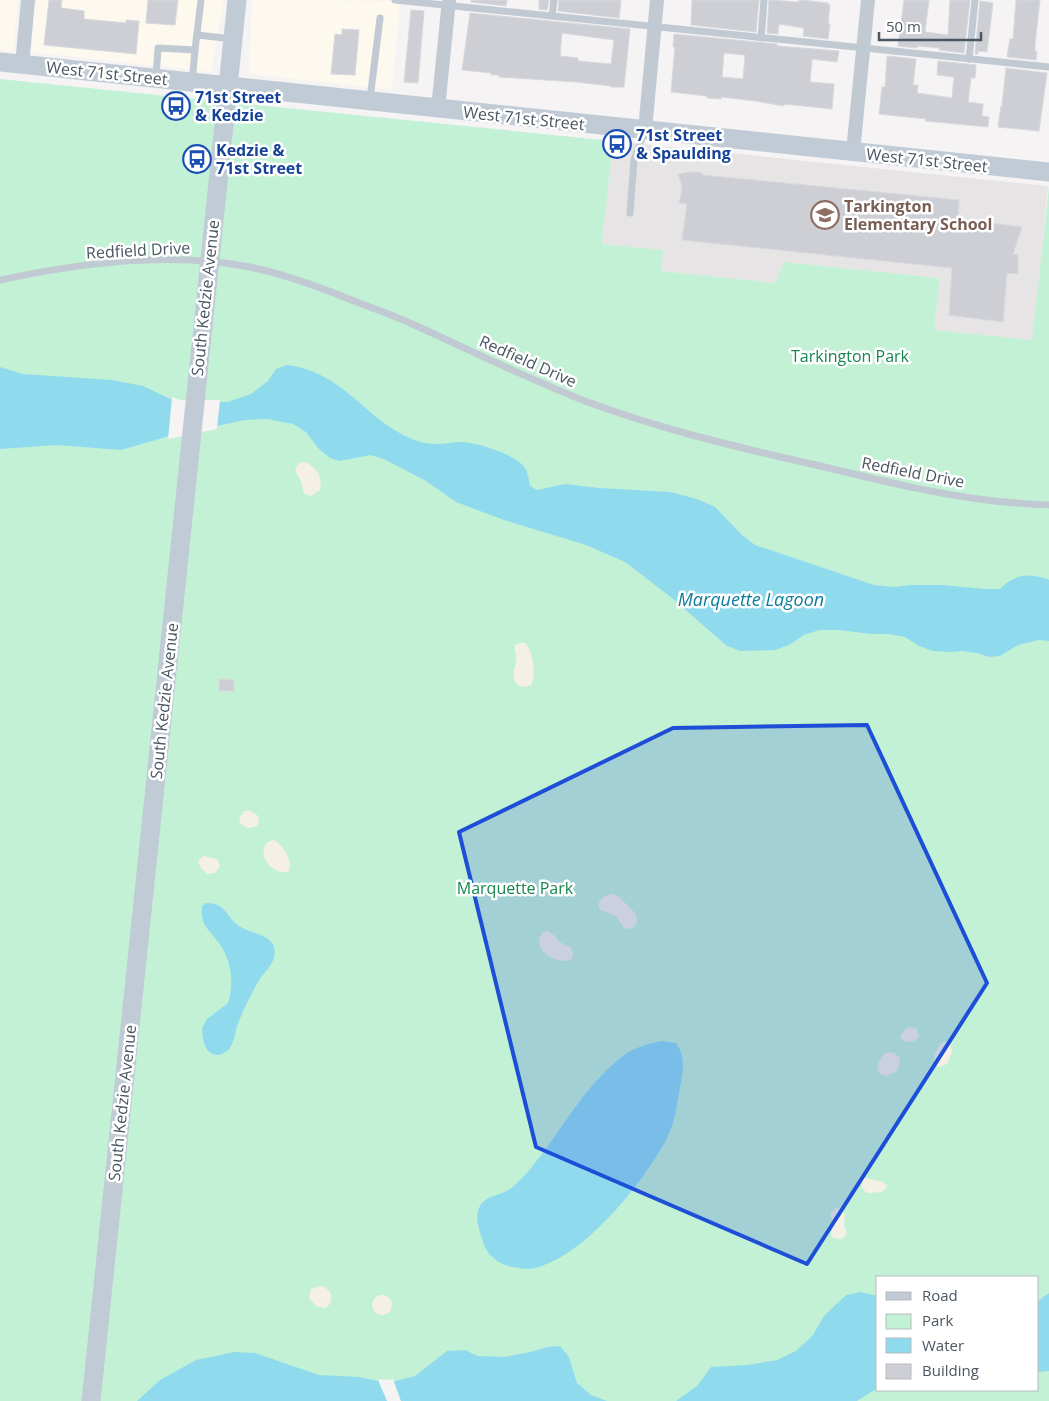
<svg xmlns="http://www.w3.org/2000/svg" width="1049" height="1401" font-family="'Open Sans',sans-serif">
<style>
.commercial{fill:#fdf9ef}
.education{fill:#e6e4e5}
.green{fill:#c3f1d5;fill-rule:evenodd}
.sand{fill:#f5f0e5}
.water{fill:#90daee}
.pier{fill:#f5f3f3}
.building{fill:#cdcfd5;stroke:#d7d9de;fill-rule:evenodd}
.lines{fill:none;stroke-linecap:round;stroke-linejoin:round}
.lane{stroke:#c1cad2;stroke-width:7}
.street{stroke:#c1cad2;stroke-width:14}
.secondary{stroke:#c1cbd6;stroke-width:19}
.marked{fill:#1d4ed8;fill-opacity:0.2;stroke:#1d4ed8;stroke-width:4;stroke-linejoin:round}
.labels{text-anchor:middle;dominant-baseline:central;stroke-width:5;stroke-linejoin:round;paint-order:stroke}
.street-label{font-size:16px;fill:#4a5661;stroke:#fff}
.transit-label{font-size:16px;font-weight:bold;fill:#164399;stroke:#fff;text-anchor:start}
.education-label{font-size:16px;font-weight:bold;fill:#785e54;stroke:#fff;text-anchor:start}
.park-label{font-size:16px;fill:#17864f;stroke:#fff}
.water-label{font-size:18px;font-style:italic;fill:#0c7c9b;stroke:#fff}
</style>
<rect width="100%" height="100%" fill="#f5f3f3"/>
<g class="commercial">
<polygon points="0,0 18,0 13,52 0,50"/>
<polygon points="36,0 224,0 211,72 31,52"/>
<polygon points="252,0 400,1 392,90 249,74"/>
</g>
<polygon class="education" points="613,141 1048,186 1033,340 934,330 940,278 784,262 776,283 661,271 663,250 602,244"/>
<path class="green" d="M0,79L613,141L602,244L663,250L661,271L775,283L784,262L940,278L934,330L1032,340L1049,186V1401H0ZM878,1277H1038V1390H878Z"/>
<g class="sand">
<path d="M305,462C317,467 323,477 320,490L311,496L304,493L301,481L295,470L299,463Z"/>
<path d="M520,643H525C533,652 537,675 531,685L525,687L518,686C511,678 514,671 516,662C517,656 514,651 515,645Z"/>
<polygon points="244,811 250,811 257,815 259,821 257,826 248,828 241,824 239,818"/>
<path d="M274,840C283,845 294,862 288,872C273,875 255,855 268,842Z"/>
<polygon points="203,856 217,859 220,866 215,873 207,874 201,868 198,861"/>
<path d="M613,894L619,897L636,914L637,923L632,929L624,928L616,916L600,910C596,900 604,895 613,894Z"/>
<path d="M548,931L555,936L559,942L571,947L573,955L572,959C559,967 528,949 543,932Z"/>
<polygon points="908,1027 916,1028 919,1036 915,1041 906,1042 900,1038 903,1032"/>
<polygon points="945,1041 950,1043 952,1052 947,1064 939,1067 934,1064 935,1054 940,1044"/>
<polygon points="888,1052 895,1053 900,1059 899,1066 896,1072 886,1076 880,1074 877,1068 881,1057"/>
<path d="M864,1178L884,1182L887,1187L882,1192L868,1193C862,1190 859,1184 864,1178Z"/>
<polygon points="836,1208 841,1209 845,1215 844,1226 847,1233 842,1239 833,1238 831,1234 833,1224 830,1213"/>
<path d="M321,1286C330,1289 334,1295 330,1304L325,1308L316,1306L309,1298L311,1289Z"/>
<circle cx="382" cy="1305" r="10"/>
</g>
<g class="water">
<path d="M287,365C347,372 369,427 421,442C435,446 446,443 459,442C476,442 516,454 525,468C528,472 529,481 530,486L537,490L565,484L599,488L670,492L697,499L715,507L742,535L755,545L874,585L894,587L911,585H942L985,589H1000C1014,574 1030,572 1049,580V641L1039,640L1018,645L1000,656L989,657L977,653L962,651L950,652L933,651L919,646L905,637L888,634H871L839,630H819L804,635L789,645L775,650L741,651L727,646L672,598L625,562L586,545L504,520L456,502L426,481L384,459L370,455L340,461L330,458L318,448L306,432L293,424L268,419L245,420L166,437L121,450L57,445L0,449V367L23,374L112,380L143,386L179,403L228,402L251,394L268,381L276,369Z"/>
<path d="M206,903C227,903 225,916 239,926C249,933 270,934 274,947C278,964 263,971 257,984C249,997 243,1011 237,1026C235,1033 234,1042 230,1048C226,1052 220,1057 213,1054C203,1050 203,1037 202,1028L207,1019L228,1003C234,983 232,961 219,943C209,929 200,926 202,906Z"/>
<path d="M661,1041L676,1043C686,1057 683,1072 680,1087C677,1104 675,1122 667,1138C644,1182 585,1256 535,1268C528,1270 520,1268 513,1267C500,1265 489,1257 484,1245C481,1234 474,1219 479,1208C485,1195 500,1196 510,1189C525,1178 537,1160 548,1146C569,1116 600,1068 632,1050C641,1046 652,1043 661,1041Z"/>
<polygon points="861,1292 878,1296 878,1388 857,1401 676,1401 697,1386 711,1367 748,1365 777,1360 796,1351 813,1335 824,1316 846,1295"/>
<polygon points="1049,1293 1049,1371 1038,1372 1038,1301"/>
<polygon points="560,1346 569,1357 577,1383 591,1395 607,1401 137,1401 160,1380 196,1360 234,1352 255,1353 319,1375 359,1377 388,1383 415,1376 447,1351 465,1350 478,1356 504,1357 531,1352 547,1347"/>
</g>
<g class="pier">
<polygon points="172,397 180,400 220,400 217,429 168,439"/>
<polygon points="381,1379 388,1380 393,1379 401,1401 387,1401 378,1380"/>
</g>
<g class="building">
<polygon points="49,0 62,0 61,8 84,11 84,19 126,23 126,20 139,21 136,54 44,45"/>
<polygon points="148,0 178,0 175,25 146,23"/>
<polygon points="471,0 507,0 506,6 471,2"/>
<polygon points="539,0 549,0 547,10 539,9"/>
<polygon points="559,0 621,0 619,18 558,11"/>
<polygon points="692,0 759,0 756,32 691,25"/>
<polygon points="769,0 799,2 799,0 802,0 828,3 828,5 830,5 828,24 830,24 828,39 803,36 804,28 779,24 778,34 767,33"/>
<polygon points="904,0 929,0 925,32 948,35 950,0 970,0 964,53 939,50 940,48 918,46 917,48 898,46"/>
<polygon points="1016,0 1040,0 1035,44 1035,51 1037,52 1036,60 1007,57 1010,39 1013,39"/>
<polygon points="980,1 993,3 987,52 978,51 978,54 975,54"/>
<polygon points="411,10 424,11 418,83 404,82"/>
<path d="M470,13L630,29L624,87H611V86L576,82L499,77V75H491V73L462,70ZM562,33L614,40L611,64L578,61V58L560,56Z"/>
<polygon points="342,29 359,30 355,75 331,74 335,34 342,35"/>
<path d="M674,34L777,44V46L839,51L837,62L812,59L810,82L834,84L832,109L784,104V106L755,101L721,97V99L707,98V96L671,92L675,47H673ZM724,53L745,55L743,79L722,77Z"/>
<polygon points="887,56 916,59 913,85 918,85 917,93 952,98 954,77 937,75 938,61 976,65 975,78 971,78 968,102 983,104 982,116 989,117 988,127 925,121 926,119 879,114 882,87 885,87"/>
<polygon points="1006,68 1047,73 1039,131 998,127 1001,106 1002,106"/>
<polygon points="691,172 700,172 703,175 959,200 958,219 1022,227 1013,254 1018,255 1018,274 1007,273 1003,322 949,315 952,268 682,240 687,204 679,203 681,195 682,185 678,174"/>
<polygon points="219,679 234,680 234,691 219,691"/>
</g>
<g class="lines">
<g class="lane">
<polyline points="395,0 1049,67"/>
<polyline points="552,16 554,0"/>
<polyline points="197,35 233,39"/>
<polyline points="761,38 764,0"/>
<polyline points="195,50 201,0"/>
<polyline points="969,59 975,0"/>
<polyline points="156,78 158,48 195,50 192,82"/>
<polyline points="370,99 380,18"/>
<polyline points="630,213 634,160 645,130"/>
<path d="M0,280C80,263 168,251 250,267C284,274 317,286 349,299C369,307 390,314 410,323C468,349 526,378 585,401C657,428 732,446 807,463C868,477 931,494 994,501C1012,503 1031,504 1049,505"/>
</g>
<g class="street">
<polyline points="22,65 28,0"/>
<polyline points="438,109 449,0"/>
<polyline points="645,130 657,0"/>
<polyline points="853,152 868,0"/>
</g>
<g class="secondary">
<polyline points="0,62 1049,172"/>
<polyline points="91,1401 237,0"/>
</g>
</g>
<path class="marked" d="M867,725L987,983L807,1264L536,1147L459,832L673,728Z"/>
<defs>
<symbol id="bus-ring" viewBox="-11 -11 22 22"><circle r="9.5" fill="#fff" stroke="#1a4fb4" stroke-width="1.5"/><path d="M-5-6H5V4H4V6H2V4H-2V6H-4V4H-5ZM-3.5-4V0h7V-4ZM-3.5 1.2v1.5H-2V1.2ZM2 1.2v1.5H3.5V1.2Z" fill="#1a4fb4"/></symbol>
<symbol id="school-ring" viewBox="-11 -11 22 22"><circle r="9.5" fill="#fff" stroke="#8d6e63" stroke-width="1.5"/><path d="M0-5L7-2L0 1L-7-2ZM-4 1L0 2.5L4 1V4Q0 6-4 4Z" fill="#8d6e63"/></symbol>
</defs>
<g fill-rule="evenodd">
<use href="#bus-ring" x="160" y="90" width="32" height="32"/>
<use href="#bus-ring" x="601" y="128" width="32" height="32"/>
<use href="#bus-ring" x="181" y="143" width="32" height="32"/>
<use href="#school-ring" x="809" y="199" width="32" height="32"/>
</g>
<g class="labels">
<g class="street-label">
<text transform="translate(107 73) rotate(6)">West 71st Street</text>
<text transform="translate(524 118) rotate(6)">West 71st Street</text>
<text transform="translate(927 160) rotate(6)">West 71st Street</text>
<text transform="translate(138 250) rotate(-3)">Redfield Drive</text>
<text transform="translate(205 298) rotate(-84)">South Kedzie Avenue</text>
<text transform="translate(528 361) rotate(24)">Redfield Drive</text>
<text transform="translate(913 472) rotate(11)">Redfield Drive</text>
<text transform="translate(164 701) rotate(-84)">South Kedzie Avenue</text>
<text transform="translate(122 1103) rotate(-84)">South Kedzie Avenue</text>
</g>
<g class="transit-label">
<text x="195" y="97">71st Street<tspan x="195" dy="18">&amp; Kedzie</tspan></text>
<text x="636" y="135">71st Street<tspan x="636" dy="18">&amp; Spaulding</tspan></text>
<text x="216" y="150">Kedzie &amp;<tspan x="216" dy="18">71st Street</tspan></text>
</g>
<g class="education-label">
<text x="844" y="206">Tarkington<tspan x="844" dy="18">Elementary School</tspan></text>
</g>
<g class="park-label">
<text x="850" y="356">Tarkington Park</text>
<text x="515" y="888">Marquette Park</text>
</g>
<g class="water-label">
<text x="751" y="599">Marquette Lagoon</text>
</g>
</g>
<rect x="876" y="1276" width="162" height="115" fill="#ffffff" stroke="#b7bbc0"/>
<rect x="886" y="1292" width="25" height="8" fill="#c1cbd6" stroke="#b7bbc0"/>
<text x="922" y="1301" font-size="15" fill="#4a5661">Road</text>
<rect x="886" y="1314" width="25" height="15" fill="#c3f1d5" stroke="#b7bbc0"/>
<text x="922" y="1326" font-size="15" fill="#4a5661">Park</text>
<rect x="886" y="1338" width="25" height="15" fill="#90daee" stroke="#b7bbc0"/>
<text x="922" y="1351" font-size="15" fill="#4a5661">Water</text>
<rect x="886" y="1364" width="25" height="15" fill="#cdcfd5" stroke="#b7bbc0"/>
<text x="922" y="1376" font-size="15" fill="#4a5661">Building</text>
<path d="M879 32v8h102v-8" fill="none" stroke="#4a5661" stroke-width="2.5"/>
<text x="886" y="32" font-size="15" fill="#4a5661" stroke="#ffffff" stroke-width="4" paint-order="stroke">50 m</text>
</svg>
